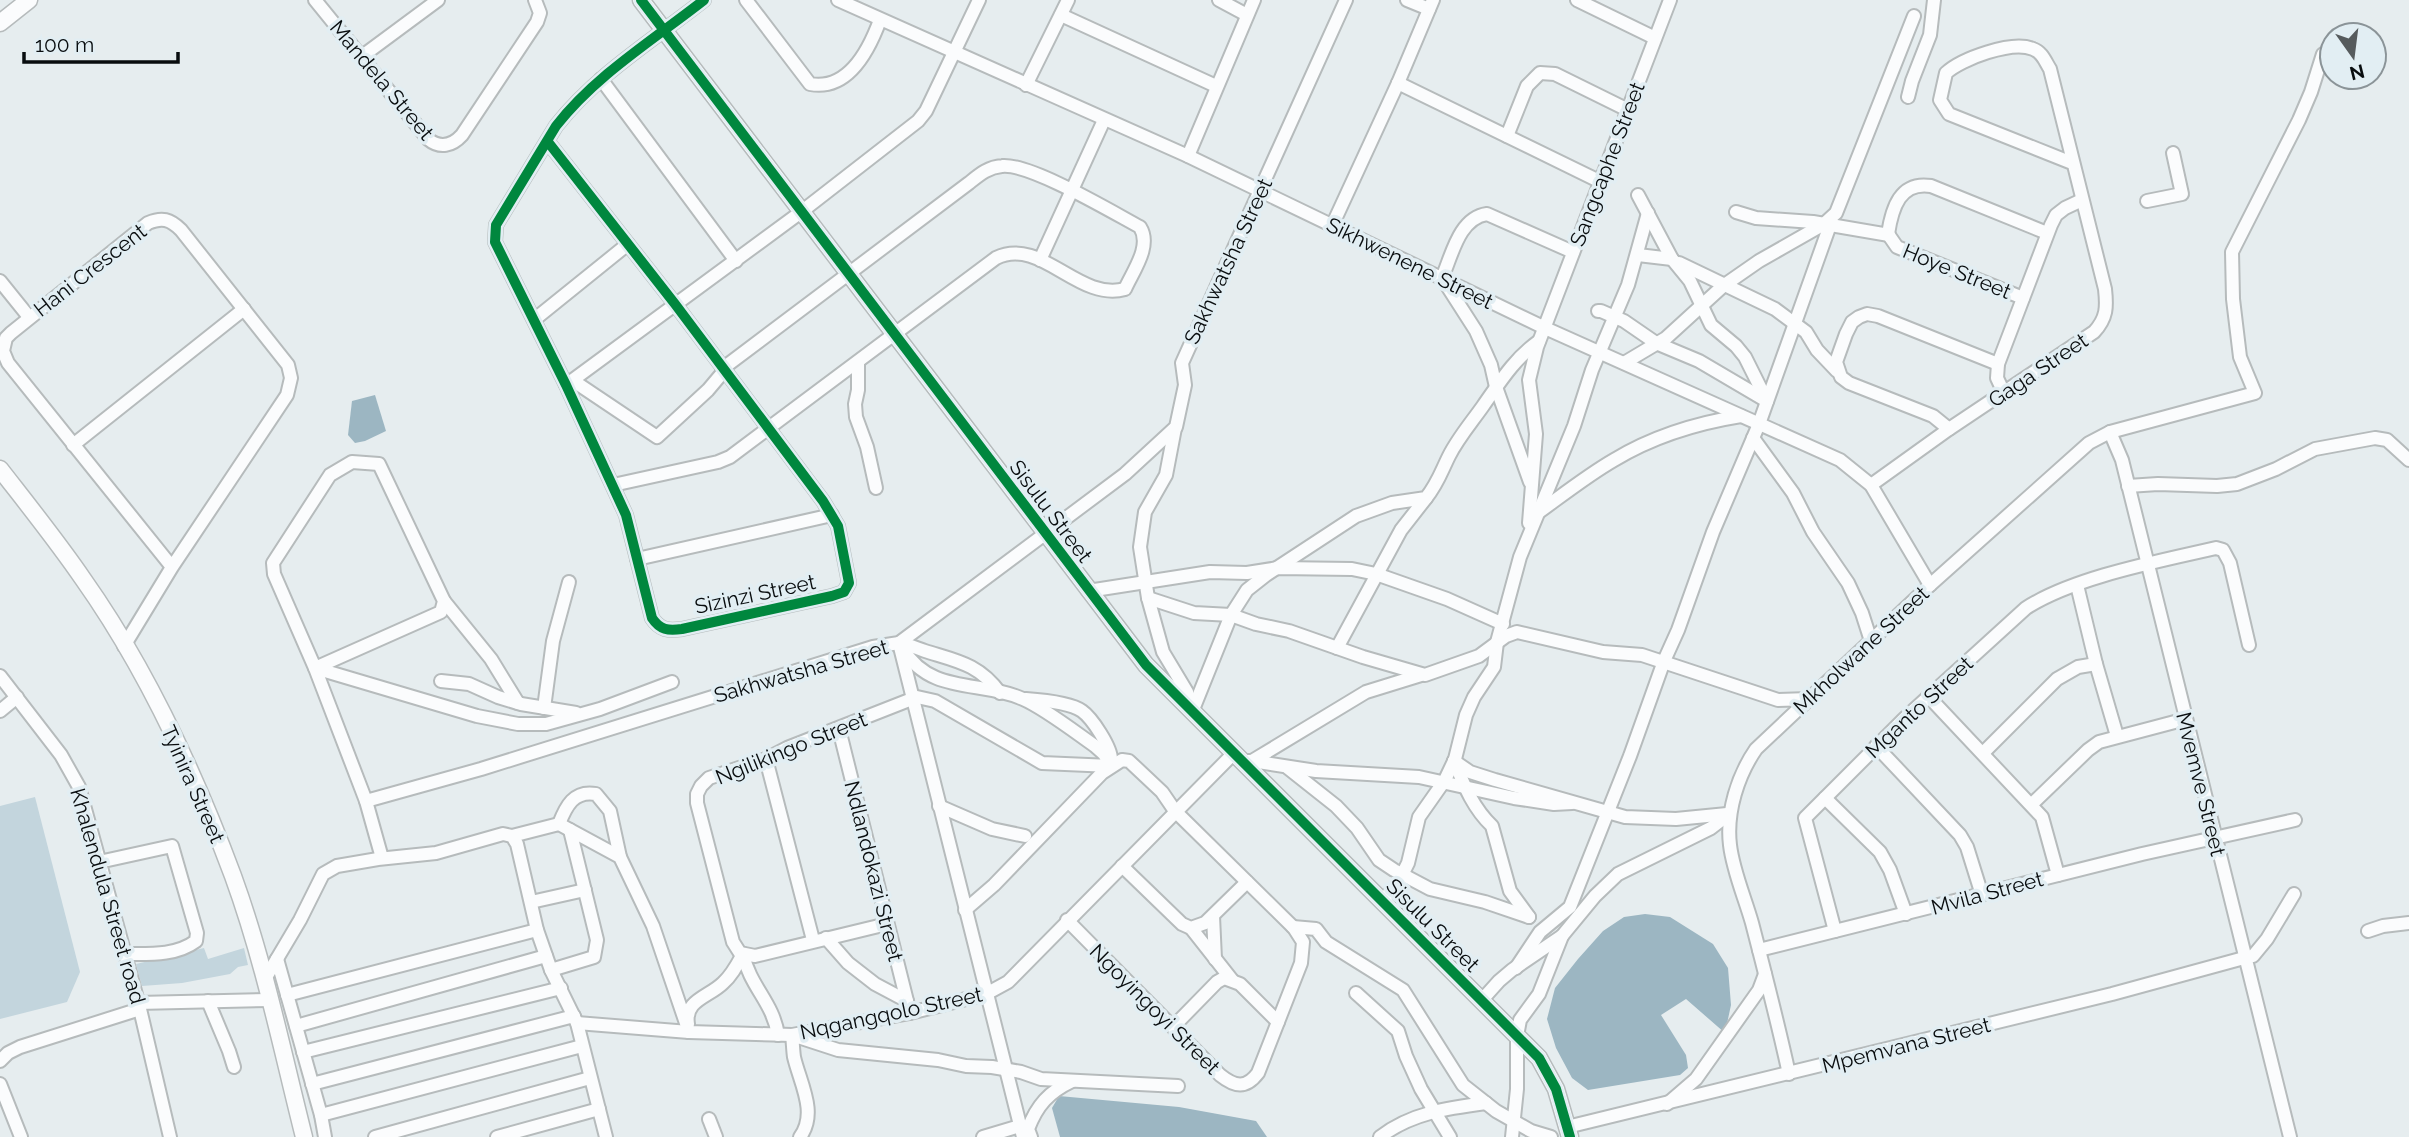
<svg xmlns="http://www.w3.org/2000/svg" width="2409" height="1137" font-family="Raleway,sans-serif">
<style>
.green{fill:#c3d5dd}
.water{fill:#9cb6c2}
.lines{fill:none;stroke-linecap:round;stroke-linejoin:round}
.minor-casing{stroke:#b6bbbc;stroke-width:16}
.tertiary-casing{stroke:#b6bbbc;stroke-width:19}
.minor{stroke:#fbfcfd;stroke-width:12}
.tertiary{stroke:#fbfcfd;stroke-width:16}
.cycleway-casing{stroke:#e2eef3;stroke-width:15}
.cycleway{stroke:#00873e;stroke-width:10}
.labels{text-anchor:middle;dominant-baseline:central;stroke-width:7;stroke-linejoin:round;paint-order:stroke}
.street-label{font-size:21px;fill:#090d0f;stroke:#e2eef3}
</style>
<rect width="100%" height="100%" fill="#e6edef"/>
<g class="green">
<polygon points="35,797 80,972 67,1002 0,1019 0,806"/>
<polygon points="204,948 208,959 244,948 248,965 238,967 230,974 182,983 142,986 136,964"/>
</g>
<g class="water">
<polygon points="375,395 386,431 365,441 355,443 348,435 352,401"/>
<polygon points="1645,914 1670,917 1713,944 1728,968 1731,1005 1725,1033 1686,999 1661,1015 1686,1055 1688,1068 1680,1075 1588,1090 1572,1078 1556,1048 1547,1019 1555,988 1578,959 1603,931 1624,917"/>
<polygon points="1059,1096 1179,1107 1256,1121 1267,1137 1060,1137 1052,1108"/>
</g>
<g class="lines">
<defs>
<g id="minor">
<path d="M315,0L428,139C440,149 452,146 462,135L537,22L540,13L535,0"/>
<path d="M746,0L810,84C848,91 869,50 880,20"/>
<polyline points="838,0 1188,156 1545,328 1840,460 1871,485 1930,585"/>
<polyline points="1219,0 1247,15"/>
<polyline points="1407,0 1429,9"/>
<polyline points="1577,0 1655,38"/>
<polyline points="1061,15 1216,86"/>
<polyline points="361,57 438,0"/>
<polyline points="601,79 736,261"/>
<polyline points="1398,83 1601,182"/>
<polyline points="1026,85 1068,0"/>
<polyline points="1908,97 1912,81 1930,35 1934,0"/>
<polyline points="1507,136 1527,86 1540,73 1555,74 1628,110"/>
<path d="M548,142L675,304L823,501L838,526L849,583L844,592L832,596L682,629C668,631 660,630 652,618L626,515L566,385L495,242L496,225L556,126C596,75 653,40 704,0"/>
<polyline points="1188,156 1254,0"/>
<polyline points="1638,195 1672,259 1690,281 1711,325 1736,346 1745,357 1767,401"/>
<polyline points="2147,201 2182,194 2173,153"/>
<polyline points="1736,212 1756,218 1813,222 1889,235"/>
<polyline points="1332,226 1398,83 1433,0"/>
<polyline points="1638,255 1672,259"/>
<polyline points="1040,260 1104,120"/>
<polyline points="1679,263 1775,309 1806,332 1817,350 1837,371"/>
<polyline points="0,281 29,317"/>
<path d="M2023,298L1897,247L1888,234C1892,208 1900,181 1931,186L2047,233"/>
<polyline points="1598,311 1601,311 1624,321 1656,343 1699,361 1767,401"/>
<polyline points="535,319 628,244"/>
<polyline points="858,362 858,390 855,404 856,417 867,447 876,488"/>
<polyline points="1624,363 1666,338 1723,286 1759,261 1824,224 1836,213 1914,16"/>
<polyline points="578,384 657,437 708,390 724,371"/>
<polyline points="566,385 801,212 918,121 926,111 979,0"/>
<polyline points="2004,393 1997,378 1998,364 2051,225 2056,215 2065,208 2082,200"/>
<polyline points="1175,428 1166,475 1145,512 1140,547 1148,598 1163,652 1187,692 1192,712"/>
<polyline points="1949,429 1933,416 1849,383 1841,377 1836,362 1846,334 1852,322 1859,317 1867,314 1878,316 1998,364"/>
<polyline points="2110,432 2122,460 2290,1137"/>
<polyline points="1753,438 1793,493 1813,532 1848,583 1862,613 1871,641"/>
<polyline points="73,445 244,309"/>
<path d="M1530,482L1496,387L1491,365L1476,331L1442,278C1452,255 1459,218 1487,214L1573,252"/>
<path d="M613,485L718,462L730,457L996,258C1041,236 1078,302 1125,289C1133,271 1152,246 1140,227C1112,212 1030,163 1002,166C988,167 979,175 969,183L722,369"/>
<path d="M1871,485L1949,429L2094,332C2107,318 2107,307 2105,289L2050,69C2045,61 2042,52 2033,49C2012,40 1961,59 1946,73L1940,100L1949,114L2072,163"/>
<polyline points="2128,486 2158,484 2217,486 2237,484 2276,469 2315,449 2375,438 2387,440 2409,460"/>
<path d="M1539,512C1564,494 1588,475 1614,460C1652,437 1697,423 1741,416"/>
<polyline points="1529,523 1536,434 1529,380 1537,347 1670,0"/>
<polyline points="637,559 832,515"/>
<polyline points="2077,585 2096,664 2117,736"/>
<polyline points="1088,591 1210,572 1247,573 1278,568 1352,569 1376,574 1447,599 1503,624"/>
<polyline points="1148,598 1194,613 1231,615 1256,624 1289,631 1363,657 1425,675 1479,656 1506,636 1517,632 1603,652 1642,655 1778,700 1809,699"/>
<polyline points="444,601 491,659 518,703"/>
<polyline points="899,643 1023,1137"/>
<path d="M899,643C908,644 916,648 925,651C957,661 979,664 1000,693"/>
<path d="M124,646L172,567L287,395L291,378L288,365L181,230C170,219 162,217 148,223L11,333L6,338L3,351L8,363L172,567"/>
<polyline points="1337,648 1401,530 1426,498"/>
<path d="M903,649C931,695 980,680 1023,699C1044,708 1075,732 1095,746L1104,754L1111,766"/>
<polyline points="315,668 441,612 444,601 379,464 352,462 330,475 273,563 274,574 315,668 366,801 382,858"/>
<polyline points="315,668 477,716 518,724 546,724 600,709 672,682"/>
<polyline points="0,676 61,755 79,787 140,1009 170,1137"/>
<polyline points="441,681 469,684 498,697 521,704 576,713"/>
<polyline points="1928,696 2042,817 2058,875"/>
<path d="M1026,699C1040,700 1071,703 1082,711C1092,718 1111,747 1111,759"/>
<polyline points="544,708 553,641 569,582"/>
<polyline points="0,711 17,697"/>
<path d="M1192,712L1231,615L1247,590L1266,575L1356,516L1392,503L1426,498C1438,483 1441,472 1449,456C1458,438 1471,423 1483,406C1500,382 1514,359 1539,341"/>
<polyline points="839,729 910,1013"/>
<polyline points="1876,746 1960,835 1967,847 1982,895"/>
<polyline points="1983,753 2057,679 2078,667 2096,664"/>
<polyline points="766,759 813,940"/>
<polyline points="1248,761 1252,761 1366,692 1421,675"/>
<polyline points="1252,761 1316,771 1419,777 1514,798 1554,804 1572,803"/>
<polyline points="1454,761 1470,772 1495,780 1625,817 1676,819 1727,814"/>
<path d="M1454,761C1464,785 1473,808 1492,826L1510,891L1529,917"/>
<polyline points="1288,768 1336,806 1357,828 1379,860 1394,870 1430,889 1485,902 1529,917"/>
<polyline points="1825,798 1880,852 1890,870 1906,914"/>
<polyline points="366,801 481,769 873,647 899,643 1125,474 1176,427 1185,385 1182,363 1346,0"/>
<polyline points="2032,804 2088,750 2099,742 2186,719"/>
<polyline points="939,806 992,829 1025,836"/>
<path d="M559,824C566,806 574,790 596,794L610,811L620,857"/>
<polyline points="512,836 559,824 620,857 653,926 689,1032"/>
<path d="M99,862L172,846L197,933L196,941C176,956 149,954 124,954"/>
<polyline points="1122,866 1182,924 1191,928 1205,923 1247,882"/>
<polyline points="1381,901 1397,886 1402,875 1408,863 1419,817 1445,780 1455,759 1466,715 1474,697 1494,667 1497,642 1520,557 1574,426 1592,370 1628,285 1648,213"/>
<polyline points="531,902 585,890"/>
<path d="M965,910L994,885L1102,773L1122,760L1129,761L1162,792L1175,811L1294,928L1303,942L1301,963L1258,1073C1246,1089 1235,1087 1220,1075L1067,920"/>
<polyline points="1213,916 1215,959"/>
<polyline points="887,924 755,956 740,953 733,942 697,803 697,794 701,786 709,778 766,759 787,748 917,697 935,701 1042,763 1111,766"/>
<polyline points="1293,927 1316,929 1326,942 1403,990 1463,1085 1496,1111 1531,1131 1551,1137"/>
<polyline points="1191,928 1232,980"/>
<path d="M1835,931L1805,818L1904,719L2026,608C2074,577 2160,561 2216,548L2223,550L2230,563L2249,645"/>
<polyline points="2368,931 2383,926 2409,923"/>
<polyline points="826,938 848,963 875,984 907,1001"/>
<polyline points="1759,950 2142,854 2295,820"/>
<path d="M743,954C750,987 773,1002 778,1035"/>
<polyline points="2253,956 2267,939 2294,894"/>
<polyline points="277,959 321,1115 325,1137"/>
<polyline points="1516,968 1540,932 1570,907 1630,756 1664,661 1678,630 1713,532 1759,424 1830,225"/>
<polyline points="551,970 594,957 597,940 570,830"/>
<polyline points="265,979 300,920 323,874 337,866 378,859 436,853 503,834 512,836 517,844 537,930 551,970 577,1023 606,1137"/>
<polyline points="1356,993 1398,1031 1406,1056 1421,1089 1450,1137"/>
<polyline points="287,995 537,930"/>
<polyline points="208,1001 229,1051 234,1067"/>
<polyline points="1481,1001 1499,981 1512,970 1562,936 1595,896 1618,874 1711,828 1729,814"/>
<polyline points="138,1003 270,1000"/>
<polyline points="577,1023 689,1032 792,1035 910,1013 986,994 1008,982 1233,754"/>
<path d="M688,1024C684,1000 709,997 723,983C732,975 737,965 743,954"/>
<polyline points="296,1026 546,956"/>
<polyline points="1173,1027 1217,982 1224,978 1240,984 1278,1022"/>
<polyline points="303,1052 561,988"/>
<polyline points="0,1061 8,1053 20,1047 140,1009"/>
<path d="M1789,1074C1778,1023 1765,973 1752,923C1745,898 1733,871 1730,845C1726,812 1738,775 1756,749L1930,585L2089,443L2110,432L2255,393L2240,357L2233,299L2232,252L2299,120L2311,92L2323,54"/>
<polyline points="0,1084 21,1137"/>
<polyline points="312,1084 574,1016"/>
<polyline points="1667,1104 1696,1079 1759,990 1765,974"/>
<polyline points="321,1115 582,1046"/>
<polyline points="709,1119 716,1137"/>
<polyline points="1567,1127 2112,994 2244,958"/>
<polyline points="375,1137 590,1078"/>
<polyline points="497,1137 599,1109"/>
<path d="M800,1137C818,1113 800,1083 794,1057C793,1050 793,1043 792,1035L838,1050L938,1060L966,1066L992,1067L1021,1072L1041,1079L1178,1086"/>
<polyline points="983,1137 1020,1126"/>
<path d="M1031,1137L1028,1129C1037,1105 1049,1092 1072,1081"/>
<path d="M1380,1137C1411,1113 1448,1108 1486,1103"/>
<polyline points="1512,1137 1517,1089 1517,1036 1520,1020 1539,994 1562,936"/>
</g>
<g id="tertiary">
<polyline points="641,0 1146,665 1539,1058 1556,1089 1570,1137"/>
<polyline points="0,23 29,0"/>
<path d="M0,469C28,505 57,541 83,579C146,668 195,774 233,876C264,961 282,1050 304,1137"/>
</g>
</defs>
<use href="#minor" class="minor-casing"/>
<use href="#tertiary" class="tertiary-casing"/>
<use href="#minor" class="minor"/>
<use href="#tertiary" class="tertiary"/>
<defs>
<g id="cycleway">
<polyline points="641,0 1146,665 1539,1058 1556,1089 1570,1137"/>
<path d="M548,142L675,304L823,501L838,526L849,583L844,592L832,596L682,629C668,631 660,630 652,618L626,515L566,385L495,242L496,225L556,126C596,75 653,40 704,0"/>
</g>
</defs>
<use href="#cycleway" class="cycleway-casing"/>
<use href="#cycleway" class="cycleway"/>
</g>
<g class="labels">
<g class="street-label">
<text transform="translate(382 80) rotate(50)">Mandela Street</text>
<text transform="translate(1607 164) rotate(-69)">Sangcaphe Street</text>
<text transform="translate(1228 261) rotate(-65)">Sakhwatsha Street</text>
<text transform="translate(1410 263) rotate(26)">Sikhwenene Street</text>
<text transform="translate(90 270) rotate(-38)">Hani Crescent</text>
<text transform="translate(1957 271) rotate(22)">Hoye Street</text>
<text transform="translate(2038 370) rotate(-34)">Gaga Street</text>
<text transform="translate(1051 511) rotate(53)">Sisulu Street</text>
<text transform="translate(755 594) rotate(-12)">Sizinzi Street</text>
<text transform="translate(1861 650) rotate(-43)">Mkholwane Street</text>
<text transform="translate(801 671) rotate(-16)">Sakhwatsha Street</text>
<text transform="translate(1919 707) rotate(-43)">Mganto Street</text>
<text transform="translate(791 748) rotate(-22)">Ngilikingo Street</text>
<text transform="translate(193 784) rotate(66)">Tyinira Street</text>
<text transform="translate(2201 784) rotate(76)">Mvemve Street</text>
<text transform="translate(874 871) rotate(76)">Ndlandokazi Street</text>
<text transform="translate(1987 893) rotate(-15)">Mvila Street</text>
<text transform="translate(108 896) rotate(74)">Khalendula Street road</text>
<text transform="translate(1433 925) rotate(45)">Sisulu Street</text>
<text transform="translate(1155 1009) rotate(45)">Ngoyingoyi Street</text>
<text transform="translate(891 1013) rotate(-12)">Nqgangqolo Street</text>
<text transform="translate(1906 1045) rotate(-14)">Mpemvana Street</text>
</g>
</g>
<g transform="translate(2353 56) rotate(166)"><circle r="33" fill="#e2eef3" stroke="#8b9498" stroke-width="2"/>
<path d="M0-5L12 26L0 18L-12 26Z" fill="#565b5d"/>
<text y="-10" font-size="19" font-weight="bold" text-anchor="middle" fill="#090d0f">N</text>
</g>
<path d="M24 52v10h154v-10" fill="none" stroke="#090d0f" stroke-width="3.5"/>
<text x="35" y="52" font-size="21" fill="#090d0f" stroke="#e2eef3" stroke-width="5" paint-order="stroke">100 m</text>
</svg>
